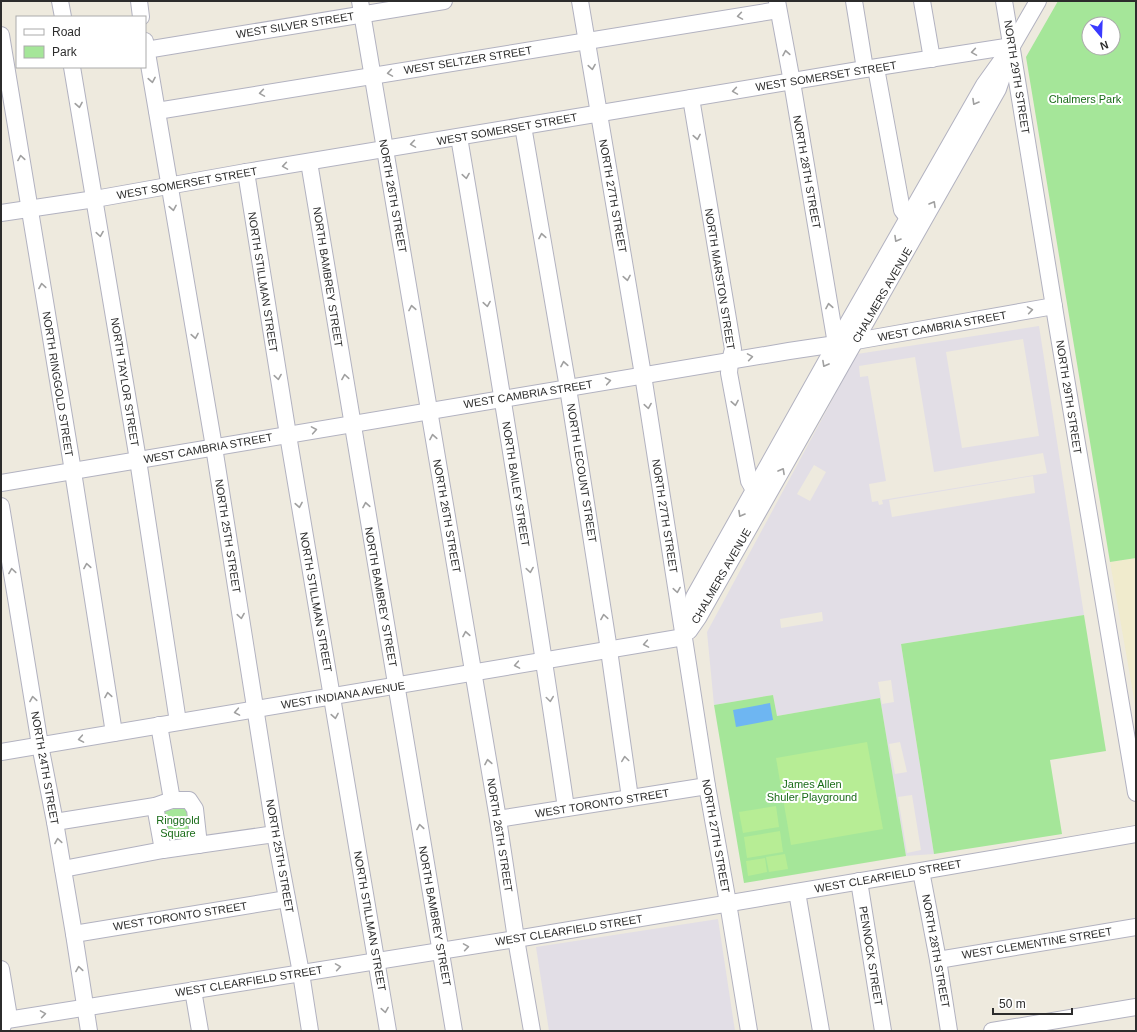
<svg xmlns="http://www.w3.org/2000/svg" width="1137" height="1032" font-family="Helvetica,sans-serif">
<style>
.industrial{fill:#e2dee6;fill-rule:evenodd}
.education{fill:#f0ebcd}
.green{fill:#a5e699;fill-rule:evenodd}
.pitch{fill:#b7ed95}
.water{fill:#6eb6f2}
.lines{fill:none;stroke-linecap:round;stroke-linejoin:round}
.minor-casing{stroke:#b2b2c0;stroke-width:18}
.minor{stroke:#fff;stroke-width:16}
.oneway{stroke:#a0a0a0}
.labels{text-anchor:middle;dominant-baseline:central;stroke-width:4;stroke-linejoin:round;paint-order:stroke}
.street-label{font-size:11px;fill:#2c2c2c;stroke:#fff}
.park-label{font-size:11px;fill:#1a6c19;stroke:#fff}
</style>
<rect width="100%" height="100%" fill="#eeeade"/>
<g class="industrial">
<path d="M1039,326L1084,615L901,644L934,854L906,856L880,698L777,716L773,695L714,705L707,632L857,354ZM1023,339L1039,436L962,448L946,352ZM915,357L934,472L1043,453L1047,473L882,500L883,504L879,505L878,501L872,502L869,484L886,481L868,376L860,377L859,366ZM814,465L826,472L810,501L797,494ZM1033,476L1035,493L892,517L889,500ZM822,612L823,621L781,628L780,619ZM891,680L894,702L882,704L878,682ZM900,742L907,772L895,774L889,744ZM912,795L921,850L907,853L898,797Z"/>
<polygon points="718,919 735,1031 549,1031 536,947"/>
</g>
<polygon class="education" points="1136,558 1136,710 1110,562"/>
<g class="green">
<path d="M1058,1H1136V558L1110,562L1026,57ZM1089,24H1113V48H1089Z"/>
<polygon points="1084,615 1106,751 1050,760 1062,834 934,854 901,644"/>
<polygon points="773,695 777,716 880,698 906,856 744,883 714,705"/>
<polygon points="181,808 188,809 195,841 167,845 162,811"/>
</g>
<g class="pitch">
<polygon points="867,742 883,829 791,845 776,758"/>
<polygon points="776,806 779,827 743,833 739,812"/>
<polygon points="780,831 783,852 747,858 744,837"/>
<polygon points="785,854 788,869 769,872 766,857"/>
<polygon points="765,858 767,872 748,876 746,861"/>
</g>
<polygon class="water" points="770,703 773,720 736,727 733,710"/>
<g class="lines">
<defs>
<g id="minor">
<polyline points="60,1 63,17"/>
<polyline points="139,1 141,17"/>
<polyline points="360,1 498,819 516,939 532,1031"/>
<polyline points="580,1 643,375 707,786 728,903 749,1031"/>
<polyline points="777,1 792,82 836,344"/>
<polyline points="854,1 865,69"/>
<polyline points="922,1 932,59"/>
<polyline points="1004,1 1057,325 1136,793"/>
<polyline points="1,35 71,459 114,733"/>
<polyline points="145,41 214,447 275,834 301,973 310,1031"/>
<polyline points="146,50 444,1"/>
<polyline points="72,67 138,460 178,722"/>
<polyline points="876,68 902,210 908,218 916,223"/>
<polyline points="691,98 733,349 730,361 729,373 749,481 754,490 761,494"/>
<polyline points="157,111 778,10"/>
<polyline points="523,126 568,388 609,650 630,798"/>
<path d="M459,137C497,361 533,584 566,808"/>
<polyline points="309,162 454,1031"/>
<polyline points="246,172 288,435 388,1031"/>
<polyline points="1,213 95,199 246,172 523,126 865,69 1012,46"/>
<polyline points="1,483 789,351 856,341 1054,306"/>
<polyline points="1,506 40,745 55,822 74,934 89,1031"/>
<polyline points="686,630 694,597 836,344 984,85 1012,46 1038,1"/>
<polyline points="689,631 698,618 998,89 1008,60"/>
<polyline points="159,725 172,800"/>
<polyline points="1,752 684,637"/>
<polyline points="155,806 163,850"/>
<polyline points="498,819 707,786"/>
<polyline points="55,822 155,806 172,800 189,800 195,809 199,845"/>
<polyline points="63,869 163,850 275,834"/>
<polyline points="921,871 938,960 949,1031"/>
<polyline points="859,881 883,1031"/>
<polyline points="797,892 821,1031"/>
<polyline points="74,934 287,899"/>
<polyline points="938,960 1136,927"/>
<polyline points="1,969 8,1011 2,1028"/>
<polyline points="193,990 200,1031"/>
<polyline points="1,1021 516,939 921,871 1136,834"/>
<polyline points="992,1031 1136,1007"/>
</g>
</defs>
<use href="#minor" class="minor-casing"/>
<use href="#minor" class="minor"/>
</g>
<defs><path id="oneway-chevron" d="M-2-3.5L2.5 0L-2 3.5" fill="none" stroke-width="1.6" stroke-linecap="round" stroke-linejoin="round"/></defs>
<g class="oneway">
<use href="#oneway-chevron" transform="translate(740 16) rotate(171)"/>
<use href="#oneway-chevron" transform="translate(974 52) rotate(171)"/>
<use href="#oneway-chevron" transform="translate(786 53) rotate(-100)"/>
<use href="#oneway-chevron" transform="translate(592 67) rotate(81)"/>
<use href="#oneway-chevron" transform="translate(390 73) rotate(171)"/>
<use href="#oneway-chevron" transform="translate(152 80) rotate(80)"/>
<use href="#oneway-chevron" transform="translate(735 91) rotate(171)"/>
<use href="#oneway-chevron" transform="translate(262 93) rotate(171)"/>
<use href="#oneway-chevron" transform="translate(975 102) rotate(120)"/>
<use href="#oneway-chevron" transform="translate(79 105) rotate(80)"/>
<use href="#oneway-chevron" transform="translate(697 137) rotate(80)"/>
<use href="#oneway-chevron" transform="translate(413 144) rotate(171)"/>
<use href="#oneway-chevron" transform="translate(21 158) rotate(-99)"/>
<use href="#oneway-chevron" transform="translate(285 166) rotate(171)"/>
<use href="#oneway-chevron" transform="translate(466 176) rotate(81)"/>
<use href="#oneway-chevron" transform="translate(933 204) rotate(-60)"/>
<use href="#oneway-chevron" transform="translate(173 208) rotate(80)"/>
<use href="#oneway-chevron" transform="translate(100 234) rotate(81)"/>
<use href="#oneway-chevron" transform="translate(542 236) rotate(-100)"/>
<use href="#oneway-chevron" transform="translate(897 239) rotate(120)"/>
<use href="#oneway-chevron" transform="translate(627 278) rotate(80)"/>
<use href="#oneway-chevron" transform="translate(42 286) rotate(-99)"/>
<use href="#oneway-chevron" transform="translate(487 304) rotate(81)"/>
<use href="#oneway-chevron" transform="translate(829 306) rotate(-100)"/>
<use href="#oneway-chevron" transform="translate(412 308) rotate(-100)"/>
<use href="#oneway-chevron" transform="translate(1030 310) rotate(-9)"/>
<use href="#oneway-chevron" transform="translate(195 336) rotate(80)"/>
<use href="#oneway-chevron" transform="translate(750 357) rotate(-9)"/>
<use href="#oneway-chevron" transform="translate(564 364) rotate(-100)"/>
<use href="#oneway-chevron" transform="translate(825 364) rotate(119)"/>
<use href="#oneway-chevron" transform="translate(278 377) rotate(81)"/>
<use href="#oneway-chevron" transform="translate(345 377) rotate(-99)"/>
<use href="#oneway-chevron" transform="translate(608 381) rotate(-10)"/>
<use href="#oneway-chevron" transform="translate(735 403) rotate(80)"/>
<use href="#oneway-chevron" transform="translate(648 406) rotate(81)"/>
<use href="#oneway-chevron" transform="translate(314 430) rotate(-10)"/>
<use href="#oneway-chevron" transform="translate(433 437) rotate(-100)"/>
<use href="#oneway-chevron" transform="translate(782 471) rotate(-61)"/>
<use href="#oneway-chevron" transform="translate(299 505) rotate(80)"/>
<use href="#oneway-chevron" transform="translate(366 505) rotate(-100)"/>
<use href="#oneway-chevron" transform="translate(741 514) rotate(120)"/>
<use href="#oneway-chevron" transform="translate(87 566) rotate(-99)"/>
<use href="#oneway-chevron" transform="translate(530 570) rotate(81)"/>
<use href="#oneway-chevron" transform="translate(12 571) rotate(-99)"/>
<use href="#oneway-chevron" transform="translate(677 590) rotate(81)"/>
<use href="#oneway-chevron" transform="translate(241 616) rotate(81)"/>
<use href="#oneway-chevron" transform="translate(604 617) rotate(-99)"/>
<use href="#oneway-chevron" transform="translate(466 634) rotate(-100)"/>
<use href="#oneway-chevron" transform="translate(646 644) rotate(170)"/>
<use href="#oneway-chevron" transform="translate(517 665) rotate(170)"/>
<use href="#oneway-chevron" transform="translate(108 695) rotate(-99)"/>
<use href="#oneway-chevron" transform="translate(33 699) rotate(-99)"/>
<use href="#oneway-chevron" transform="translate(550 699) rotate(82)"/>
<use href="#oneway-chevron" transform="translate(237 712) rotate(170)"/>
<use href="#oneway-chevron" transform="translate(335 716) rotate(80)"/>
<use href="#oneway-chevron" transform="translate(81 739) rotate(170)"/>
<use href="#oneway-chevron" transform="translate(625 759) rotate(-98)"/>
<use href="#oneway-chevron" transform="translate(488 762) rotate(-100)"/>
<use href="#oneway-chevron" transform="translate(420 827) rotate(-99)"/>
<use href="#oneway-chevron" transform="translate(58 841) rotate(-99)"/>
<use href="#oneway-chevron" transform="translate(466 947) rotate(-9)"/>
<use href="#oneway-chevron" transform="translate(338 967) rotate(-9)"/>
<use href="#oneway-chevron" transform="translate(79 969) rotate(-99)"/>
<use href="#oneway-chevron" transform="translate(385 1010) rotate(81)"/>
<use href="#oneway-chevron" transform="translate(43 1014) rotate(-9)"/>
</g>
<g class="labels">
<g class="street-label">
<text transform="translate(295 25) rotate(-9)">WEST SILVER STREET</text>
<text transform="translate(468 60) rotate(-9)">WEST SELTZER STREET</text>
<text transform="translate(826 76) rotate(-9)">WEST SOMERSET STREET</text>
<text transform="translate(1017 77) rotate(81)">NORTH 29TH STREET</text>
<text transform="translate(507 129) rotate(-10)">WEST SOMERSET STREET</text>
<text transform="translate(807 172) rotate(80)">NORTH 28TH STREET</text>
<text transform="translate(187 183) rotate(-10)">WEST SOMERSET STREET</text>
<text transform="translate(393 196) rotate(80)">NORTH 26TH STREET</text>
<text transform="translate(613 196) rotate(80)">NORTH 27TH STREET</text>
<text transform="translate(328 277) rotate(81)">NORTH BAMBREY STREET</text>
<text transform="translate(720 279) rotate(81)">NORTH MARSTON STREET</text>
<text transform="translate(263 282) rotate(81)">NORTH STILLMAN STREET</text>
<text transform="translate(882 295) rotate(-60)">CHALMERS AVENUE</text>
<text transform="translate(942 326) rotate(-10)">WEST CAMBRIA STREET</text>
<text transform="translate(125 382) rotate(81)">NORTH TAYLOR STREET</text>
<text transform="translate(58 384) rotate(81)">NORTH RINGGOLD STREET</text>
<text transform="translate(528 394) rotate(-9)">WEST CAMBRIA STREET</text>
<text transform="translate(1069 397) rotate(81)">NORTH 29TH STREET</text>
<text transform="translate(208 448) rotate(-10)">WEST CAMBRIA STREET</text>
<text transform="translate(582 473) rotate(81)">NORTH LECOUNT STREET</text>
<text transform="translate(516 484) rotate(81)">NORTH BAILEY STREET</text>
<text transform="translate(447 516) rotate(80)">NORTH 26TH STREET</text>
<text transform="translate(665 516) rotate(81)">NORTH 27TH STREET</text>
<text transform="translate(228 536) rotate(81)">NORTH 25TH STREET</text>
<text transform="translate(721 576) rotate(-60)">CHALMERS AVENUE</text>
<text transform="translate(381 597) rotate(80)">NORTH BAMBREY STREET</text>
<text transform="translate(316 602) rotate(80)">NORTH STILLMAN STREET</text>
<text transform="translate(343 695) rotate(-9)">WEST INDIANA AVENUE</text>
<text transform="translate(45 768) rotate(80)">NORTH 24TH STREET</text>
<text transform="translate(602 803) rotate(-9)">WEST TORONTO STREET</text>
<text transform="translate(500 835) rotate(81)">NORTH 26TH STREET</text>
<text transform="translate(716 836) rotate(80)">NORTH 27TH STREET</text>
<text transform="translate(280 856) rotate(80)">NORTH 25TH STREET</text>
<text transform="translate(888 876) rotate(-10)">WEST CLEARFIELD STREET</text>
<text transform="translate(180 916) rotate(-9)">WEST TORONTO STREET</text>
<text transform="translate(435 916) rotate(80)">NORTH BAMBREY STREET</text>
<text transform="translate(370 921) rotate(80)">NORTH STILLMAN STREET</text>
<text transform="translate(569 930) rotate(-9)">WEST CLEARFIELD STREET</text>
<text transform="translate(1037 943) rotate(-9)">WEST CLEMENTINE STREET</text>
<text transform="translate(936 951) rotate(80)">NORTH 28TH STREET</text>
<text transform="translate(871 956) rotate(81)">PENNOCK STREET</text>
<text transform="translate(249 981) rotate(-9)">WEST CLEARFIELD STREET</text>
</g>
<g class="park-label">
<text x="1085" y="99">Chalmers Park</text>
<text x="812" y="784">James Allen<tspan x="812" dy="13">Shuler Playground</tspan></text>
<text x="178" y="820">Ringgold<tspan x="178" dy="13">Square</tspan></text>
</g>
</g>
<rect width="1137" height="1032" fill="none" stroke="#2c2c2c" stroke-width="4"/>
<rect x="16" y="16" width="130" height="52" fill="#ffffff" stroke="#ababab"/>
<rect x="24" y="29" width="20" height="6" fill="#ffffff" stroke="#ababab"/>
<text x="52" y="36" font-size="12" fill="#2c2c2c">Road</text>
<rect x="24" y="46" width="20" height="12" fill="#a5e699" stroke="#ababab"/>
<text x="52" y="56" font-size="12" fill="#2c2c2c">Park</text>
<g transform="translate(1101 36) rotate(161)"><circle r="19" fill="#ffffff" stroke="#ababab"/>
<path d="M0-3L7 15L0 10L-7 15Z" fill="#3a3aff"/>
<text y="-6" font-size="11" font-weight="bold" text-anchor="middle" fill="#2c2c2c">N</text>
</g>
<path d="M993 1008v6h79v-6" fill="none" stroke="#2c2c2c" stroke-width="2"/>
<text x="999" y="1008" font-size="12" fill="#2c2c2c" stroke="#ffffff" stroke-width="3" paint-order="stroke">50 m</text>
</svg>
